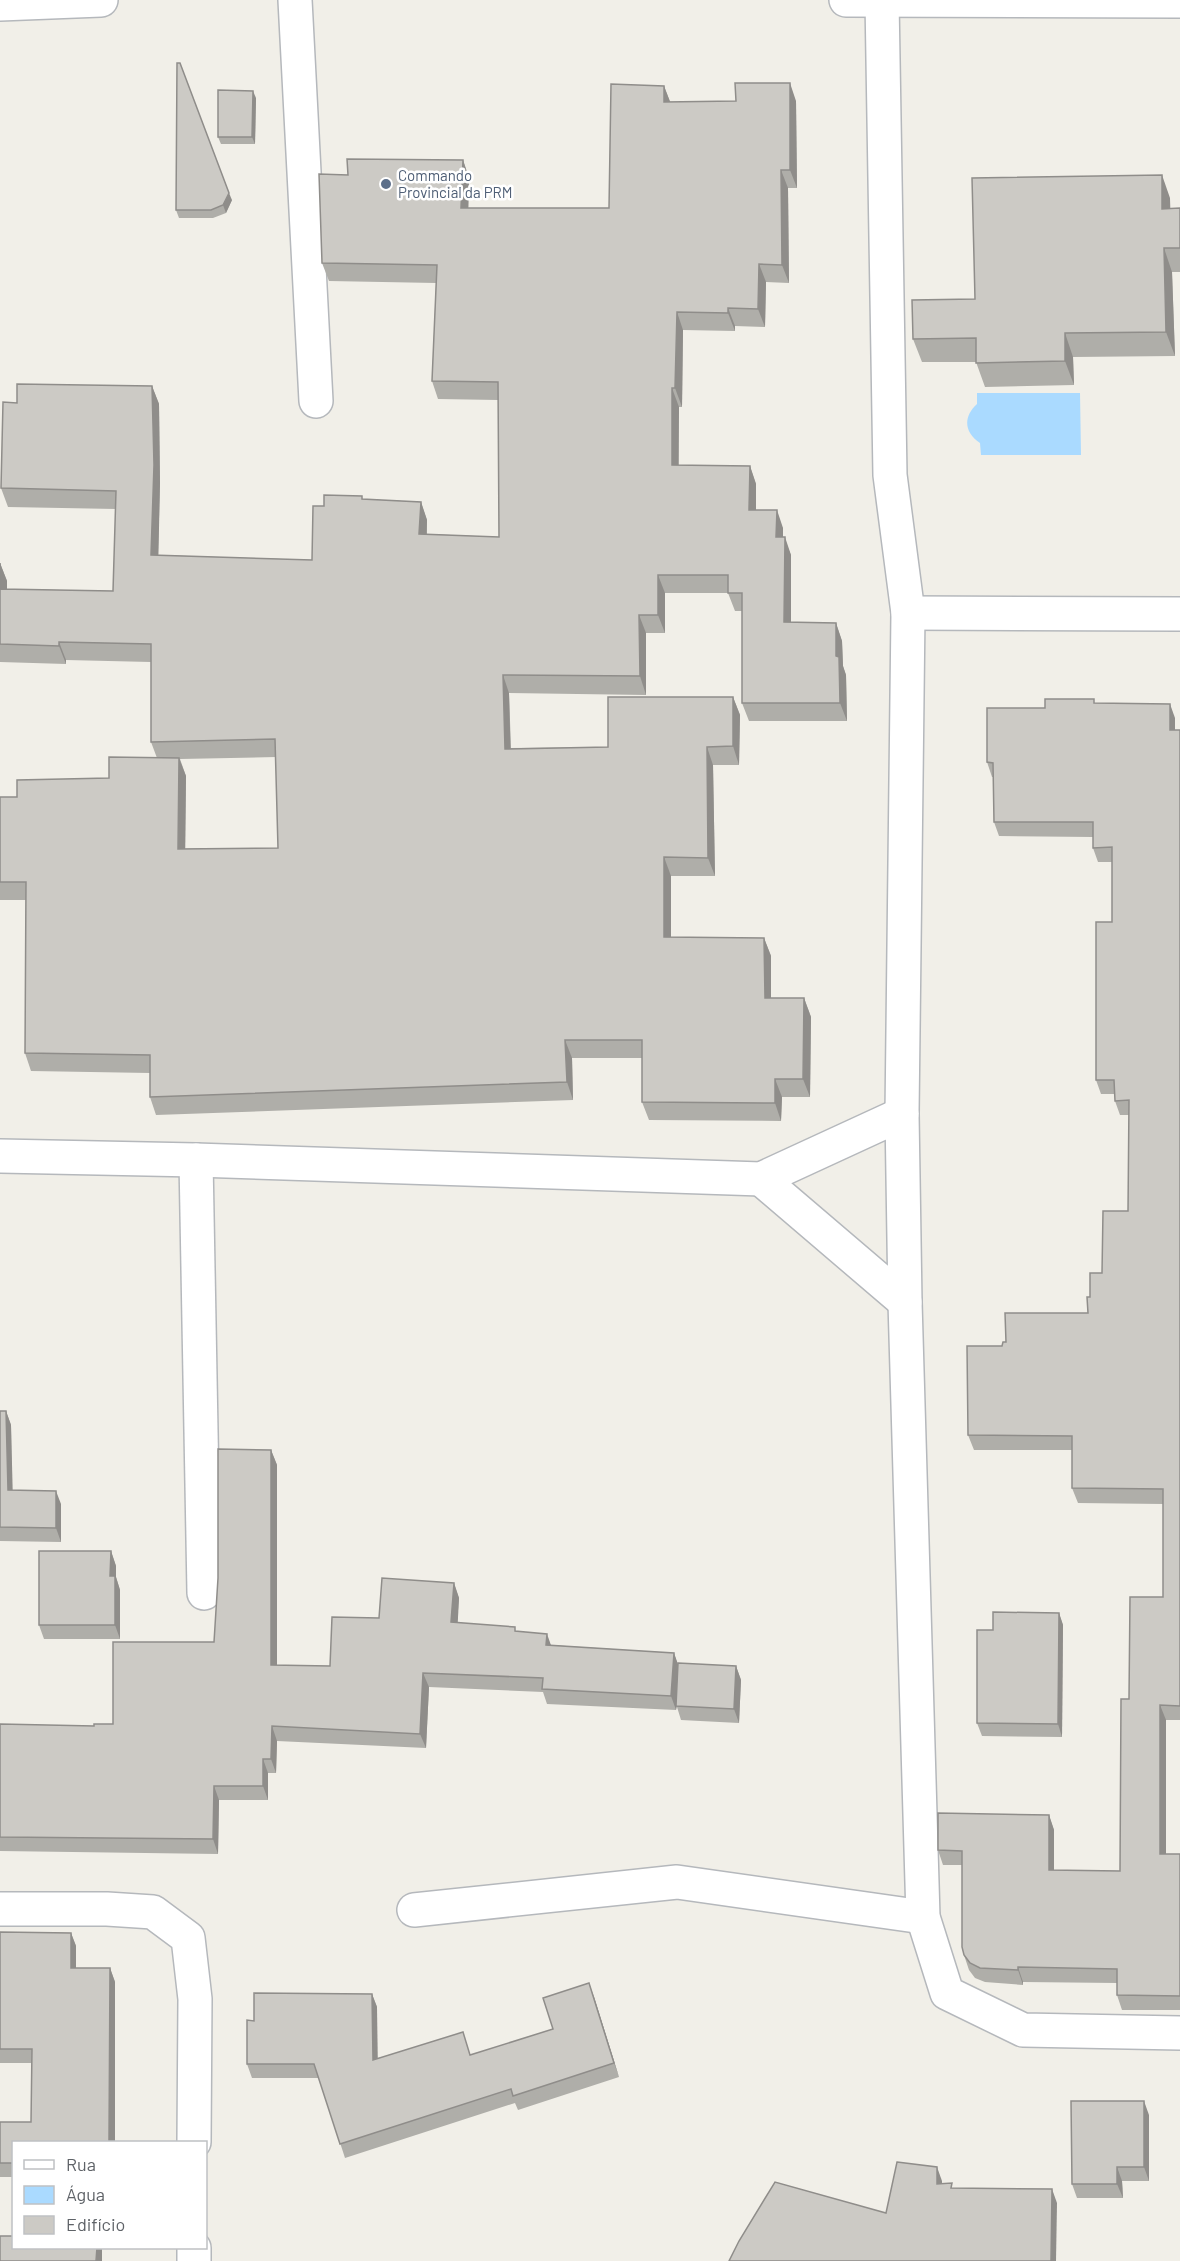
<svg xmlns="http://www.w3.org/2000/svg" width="1180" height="2261" font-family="Barlow,sans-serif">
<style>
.water{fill:#aadaff}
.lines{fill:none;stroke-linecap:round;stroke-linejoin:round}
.minor-casing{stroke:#b5b8bc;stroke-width:36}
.minor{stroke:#fff;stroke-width:33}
.wall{fill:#afaea9;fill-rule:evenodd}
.shaded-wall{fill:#8f8d8a}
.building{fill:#cccac5;stroke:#8f8d8a;stroke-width:1.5}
.service-dot{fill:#5c6f8a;stroke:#fff;stroke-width:2}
.labels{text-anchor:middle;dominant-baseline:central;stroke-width:5;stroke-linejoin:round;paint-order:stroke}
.service-label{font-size:15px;fill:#4e5e75;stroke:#fff;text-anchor:start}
</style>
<rect width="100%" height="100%" fill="#f1efe8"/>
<path class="water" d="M977,393H1080L1081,455H981L980,443C964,432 963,417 977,404Z"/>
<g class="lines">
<defs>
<g id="minor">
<polyline points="295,0 316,401"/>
<polyline points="846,0 1180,1"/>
<polyline points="882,0 890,475 908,613 902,1114 905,1302 923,1917 947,1993 1023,2030 1180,2033"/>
<polyline points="0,4 101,0"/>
<polyline points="908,613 1180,614"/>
<polyline points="0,1156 196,1160 761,1179 902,1114"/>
<polyline points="196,1160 204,1593"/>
<polyline points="761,1179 905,1302"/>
<polyline points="0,1909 107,1909 153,1912 188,1938 195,1999 194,2142"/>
<polyline points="414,1910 677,1882 923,1917"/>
<polyline points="194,2261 194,2248"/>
</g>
</defs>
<use href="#minor" class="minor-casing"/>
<use href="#minor" class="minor"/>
</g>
<g class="wall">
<path d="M664,86L670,102L796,101L797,188H788L789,283L766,282L765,327L735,326V331L683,330L682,407H679V465L750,466L756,484V510L783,528V537L791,555V622L836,623L842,641L843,666L846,675L847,721H749L742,703V611H735L728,593H665V633H646V695L509,693L511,748L608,747L733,697L740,715L739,765H713L715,876H671V937L764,938L771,956V998H804L811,1017L810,1097H782L781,1121L649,1120L642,1102V1058H572L573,1100L156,1115L150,1097V1073L31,1071L25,1053L26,900H0V797H17L109,778L157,758L151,742V662L66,660V664L0,662V563L7,581V589L113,591L116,509L8,507L1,488L17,403L152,386L159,404L160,483L158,555L312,560L324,506L363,499L421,502L427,520V534L499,537L498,400L438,399L432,381L436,283L329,281L322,263L348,175L463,160L469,178L468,208H609ZM276,757L278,848L185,849L186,776L180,759Z"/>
<polygon points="256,98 255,144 221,144 218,137"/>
<polygon points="1170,198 1170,209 1180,208 1180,272 1172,272 1175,356 1073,357 1074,385 985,387 976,362 922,362 913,339 975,299"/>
<polygon points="232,200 226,213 213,218 179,218 176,210"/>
<polygon points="1095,703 1175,718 1175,730 1180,730 1180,1720 1166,1720 1166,1854 1180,1854 1180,2010 1122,2010 1117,1995 1117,1983 1023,1982 1023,1985 985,1982 975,1978 969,1970 964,1955 962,1865 943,1865 938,1850 1049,1815 1054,1830 1054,1870 1120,1871 1129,1699 1163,1597 1163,1504 1078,1503 1072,1488 1072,1450 974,1450 968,1435 1002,1346 1006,1342 1088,1313 1090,1297 1102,1273 1128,1211 1129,1115 1120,1115 1115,1101 1115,1094 1101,1094 1096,1080 1112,922 1112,862 1098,862 1093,848 1093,837 999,836 994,822 994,777 992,777 987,762 1045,708"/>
<polygon points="0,1411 6,1411 11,1425 12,1490 61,1504 61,1542 0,1541"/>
<polygon points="271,1450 277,1465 277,1665 330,1666 379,1618 454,1583 459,1598 457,1623 516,1631 551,1645 674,1653 678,1666 736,1666 741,1680 739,1723 681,1720 677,1707 676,1710 547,1704 543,1692 429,1687 426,1748 277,1741 276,1773 268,1773 268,1800 219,1800 218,1854 0,1851 0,1724 94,1726 113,1724 214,1642"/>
<polygon points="111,1551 116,1566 116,1577 120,1590 120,1639 44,1639 39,1625"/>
<polygon points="1059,1613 1063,1625 1062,1737 982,1736 977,1723 993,1630"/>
<polygon points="0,1932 71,1933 76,1946 76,1968 110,1968 115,1982 115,2142 14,2142 14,2177 0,2177 0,2122 31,2122 32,2063 0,2063"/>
<polygon points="372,1994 377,2007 377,2058 471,2055 553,2029 594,1997 619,2077 518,2110 515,2103 345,2158 319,2078 252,2078 247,2064 254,2021"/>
<polygon points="1149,2115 1149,2181 1122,2181 1123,2198 1077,2198 1072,2184"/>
</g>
<g class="shaded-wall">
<polygon points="790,83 796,101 797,188 790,170"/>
<polygon points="664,86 671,104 664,102"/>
<polygon points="253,91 256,98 255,144 252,137"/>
<polygon points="463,160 469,178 468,226 461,208"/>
<polygon points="781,170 788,188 789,283 782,265"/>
<polygon points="1162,175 1170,198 1171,232 1162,209"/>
<polygon points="229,193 232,200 226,213 223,205"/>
<polygon points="1164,248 1172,272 1175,356 1166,332"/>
<polygon points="759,264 766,282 765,327 758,309"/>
<polygon points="728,308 735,326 735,331 728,313"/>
<polygon points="677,312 683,330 682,407 675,388"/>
<polygon points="1065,333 1073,357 1074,385 1065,361"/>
<polygon points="152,386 159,404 160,483 158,573 151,555"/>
<polygon points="672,388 679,407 678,483 672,465"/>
<polygon points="750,466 756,484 756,528 749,510"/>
<polygon points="421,502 427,520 426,552 419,534"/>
<polygon points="777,510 783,528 783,555 776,537"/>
<polygon points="785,537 791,555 791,641 784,622"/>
<polygon points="0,563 7,581 7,607 0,589"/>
<polygon points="658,575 665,593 665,633 658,615"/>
<polygon points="639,615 646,633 646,695 640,676"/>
<polygon points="836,623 842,641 843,666 846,675 847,721 840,703 836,656"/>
<polygon points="59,642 66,660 66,664 59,646"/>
<polygon points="503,675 509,693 511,767 505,749"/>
<polygon points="733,697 740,715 739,765 733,746"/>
<polygon points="1170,704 1175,718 1175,745 1170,730"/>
<polygon points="707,747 713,765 715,876 708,858"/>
<polygon points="179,758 186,776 185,868 178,849"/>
<polygon points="664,857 671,876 671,955 664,937"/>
<polygon points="764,938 771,956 771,1016 765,998"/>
<polygon points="804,998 811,1017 810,1097 803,1079"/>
<polygon points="565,1040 572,1058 573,1100 567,1082"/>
<polygon points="775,1079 782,1097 781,1121 775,1103"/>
<polygon points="6,1411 11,1425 13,1503 8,1490"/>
<polygon points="271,1450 277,1465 277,1679 271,1665"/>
<polygon points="56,1491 61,1504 61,1542 56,1528"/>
<polygon points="111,1551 116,1566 116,1577 120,1590 120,1639 115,1625 110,1576"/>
<polygon points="454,1583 459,1598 457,1637 451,1622"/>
<polygon points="1059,1613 1063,1625 1062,1737 1058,1724"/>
<polygon points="547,1634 552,1648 546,1645"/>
<polygon points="674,1653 679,1667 676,1710 671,1696"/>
<polygon points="736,1666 741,1680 739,1723 734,1709"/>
<polygon points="423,1673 429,1687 426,1748 420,1734"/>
<polygon points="1160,1705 1166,1720 1166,1868 1160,1854"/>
<polygon points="272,1726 277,1741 276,1773 271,1759"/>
<polygon points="263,1759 268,1773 268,1800 263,1786"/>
<polygon points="214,1786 219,1800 218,1854 213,1839"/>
<polygon points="1049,1815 1054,1830 1054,1885 1049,1870"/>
<polygon points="71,1933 76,1946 76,1982 71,1968"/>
<polygon points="1018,1967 1023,1982 1023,1985 1018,1970"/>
<polygon points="110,1968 115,1982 115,2142 109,2142"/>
<polygon points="589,1983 594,1997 619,2077 614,2063"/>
<polygon points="372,1994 377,2007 378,2074 373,2060"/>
<polygon points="1144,2101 1149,2115 1149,2181 1144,2167"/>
<polygon points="937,2167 942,2181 942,2198 937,2184"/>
<polygon points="1117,2167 1122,2181 1123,2198 1117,2184"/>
<polygon points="1052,2189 1057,2203 1056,2261 1051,2261"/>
<polygon points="97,2247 102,2247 102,2261 96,2261"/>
</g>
<g class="building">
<polygon points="177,63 180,63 229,193 223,205 211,210 176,210"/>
<polygon points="735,83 790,83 790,170 781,170 782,265 759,264 758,309 728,308 728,313 677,312 675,388 672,388 672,465 750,466 749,510 777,510 776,537 785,537 784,622 836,623 836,656 839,657 840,703 742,703 742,593 728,593 728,575 658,575 658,615 639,615 640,676 503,675 505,749 608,747 608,697 733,697 733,746 707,747 708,858 664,857 664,937 764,938 765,998 804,998 803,1079 775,1079 775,1103 642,1102 642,1040 565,1040 567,1082 150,1097 150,1055 25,1053 26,882 0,882 0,797 17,797 17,780 109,778 109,757 179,758 178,849 278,848 275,739 151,742 151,644 59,642 59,646 0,644 0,563 0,589 113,591 116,491 1,488 3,402 17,403 17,384 152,386 154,465 151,555 312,560 313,506 324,506 324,495 362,496 362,499 421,502 419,534 499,537 498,382 432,381 437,265 322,263 319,174 348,175 347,159 463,160 461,208 609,208 611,84 664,86 664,102 736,101"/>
<polygon points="218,90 253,91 252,137 218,137"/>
<polygon points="1162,175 1162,209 1180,208 1180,248 1164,248 1166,332 1065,333 1065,361 976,363 976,338 913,339 912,300 975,299 972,178"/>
<polygon points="1045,699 1094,699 1094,703 1170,704 1170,730 1180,730 1180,1706 1160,1705 1160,1854 1180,1854 1180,1996 1117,1995 1117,1969 1018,1967 1018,1970 980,1968 970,1963 964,1955 962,1947 962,1851 938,1850 938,1813 1049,1815 1049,1870 1120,1871 1121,1699 1129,1699 1130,1597 1163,1597 1163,1489 1072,1488 1072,1436 968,1435 967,1346 1002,1346 1003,1342 1006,1342 1005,1313 1088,1313 1087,1297 1090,1297 1090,1273 1102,1273 1103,1211 1128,1211 1129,1100 1115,1101 1114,1080 1096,1080 1096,922 1112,922 1112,847 1093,848 1093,822 994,822 993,763 987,762 987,708 1045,708"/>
<polygon points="0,1411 6,1411 8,1490 56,1491 56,1528 0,1527"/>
<polygon points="218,1449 271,1450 271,1665 330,1666 332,1617 379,1618 382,1578 454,1583 451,1622 515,1627 515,1631 547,1634 546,1645 674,1653 671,1696 542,1689 543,1678 423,1673 420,1734 272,1726 271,1759 263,1759 263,1786 214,1786 213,1839 0,1837 0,1724 94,1726 94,1724 113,1724 113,1642 214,1642 218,1578"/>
<polygon points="39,1551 111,1551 110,1576 115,1576 115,1625 39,1625"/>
<polygon points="993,1612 1059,1613 1058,1724 977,1723 977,1630 993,1630"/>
<polygon points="678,1663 736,1666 734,1709 676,1706"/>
<polygon points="0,1932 71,1933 71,1968 110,1968 109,2142 14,2142 14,2163 0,2163 0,2122 31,2122 32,2049 0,2049"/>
<polygon points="589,1983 614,2063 513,2096 511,2089 340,2144 314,2064 247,2064 247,2020 254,2021 254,1993 372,1994 373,2060 463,2032 470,2055 553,2029 543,1998"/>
<polygon points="1071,2101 1144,2101 1144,2167 1117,2167 1117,2184 1072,2184"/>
<polygon points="897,2162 937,2167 937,2184 952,2183 951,2188 1052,2189 1051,2261 729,2261 739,2241 775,2182 886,2213"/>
<polygon points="0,2236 14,2236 14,2247 97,2247 96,2261 0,2261"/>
</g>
<circle class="service-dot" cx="386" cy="184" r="6"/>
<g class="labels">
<g class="service-label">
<text x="398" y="175">Commando<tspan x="398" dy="17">Provincial da PRM</tspan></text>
</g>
</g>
<rect x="12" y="2141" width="195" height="108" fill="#ffffff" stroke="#bfc1c3" stroke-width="1.5"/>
<rect x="24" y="2160" width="30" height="9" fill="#ffffff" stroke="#bfc1c3" stroke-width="1.5"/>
<text x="66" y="2171" font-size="18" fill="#5f6368">Rua</text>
<rect x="24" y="2186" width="30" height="18" fill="#aadaff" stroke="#bfc1c3" stroke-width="1.5"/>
<text x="66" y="2201" font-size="18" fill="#5f6368">Água</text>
<rect x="24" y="2216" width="30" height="18" fill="#cccac5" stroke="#bfc1c3" stroke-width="1.5"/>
<text x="66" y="2231" font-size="18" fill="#5f6368">Edifício</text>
</svg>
